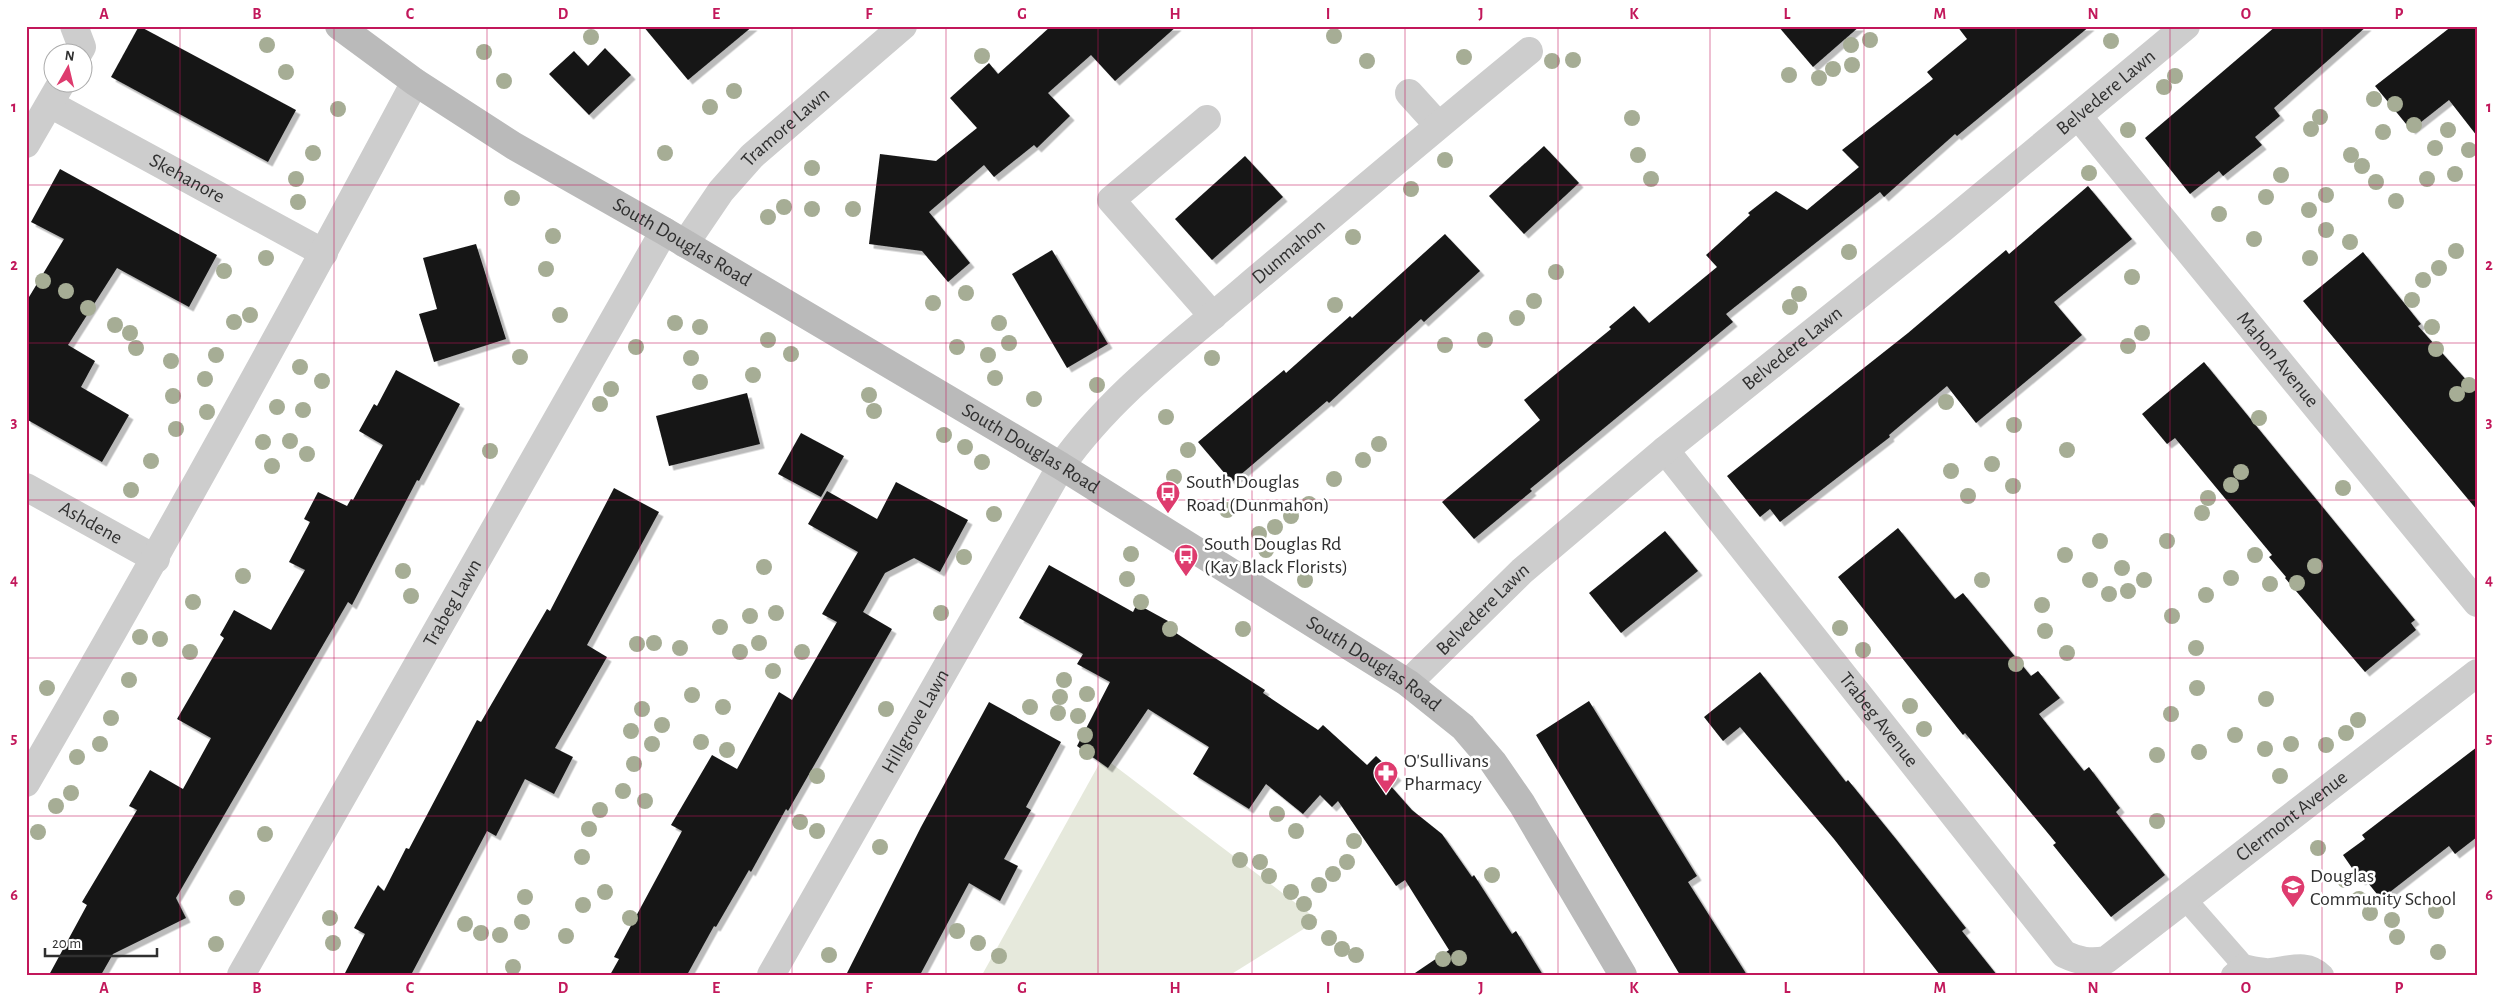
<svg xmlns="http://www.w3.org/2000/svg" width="2503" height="1001" font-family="'Alegreya Sans',sans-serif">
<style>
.green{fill:#e6e9dc}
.building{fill:#171717;filter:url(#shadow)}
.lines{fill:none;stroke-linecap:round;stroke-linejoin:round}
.service{stroke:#cdcdcd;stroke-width:22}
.minor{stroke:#cdcdcd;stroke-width:28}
.secondary{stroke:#bababa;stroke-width:28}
.tree{fill:#a6ad95}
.grid{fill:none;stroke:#c2185b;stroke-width:1;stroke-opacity:0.55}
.labels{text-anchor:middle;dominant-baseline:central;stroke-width:5;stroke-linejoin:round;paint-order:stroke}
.street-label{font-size:20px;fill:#303030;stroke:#fff}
.poi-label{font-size:20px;fill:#303030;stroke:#fff;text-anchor:start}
.neatline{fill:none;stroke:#c2185b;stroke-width:2}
.grid-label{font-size:16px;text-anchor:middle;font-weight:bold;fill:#c2185b}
</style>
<defs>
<filter id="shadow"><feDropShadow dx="4.5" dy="4.5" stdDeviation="0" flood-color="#0004"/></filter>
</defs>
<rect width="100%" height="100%" fill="#fff"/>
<polygon class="green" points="1103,757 1318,920 1230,975 982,975"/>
<g class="building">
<polygon points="139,26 296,110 268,162 111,77"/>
<polygon points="643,26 753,26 688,80"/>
<polygon points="1051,26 1177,26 1115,81 1091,55 1048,93 1070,116 1037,148 1034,145 994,177 984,165 929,212 970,263 948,282 922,251 869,244 880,154 936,161 977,128 950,98 989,63 998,74"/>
<polygon points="1778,26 1860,26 1813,67"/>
<polygon points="1957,26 2090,26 1957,136 1955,134 1884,197 1880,192 1726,314 1733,322 1530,489 1532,491 1474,539 1442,502 1540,420 1524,400 1611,329 1609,327 1634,306 1649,323 1717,267 1706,255 1750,215 1748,213 1776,191 1807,210 1859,167 1842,150 1933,79 1927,72 1967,39"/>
<polygon points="2276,26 2367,26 2274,108 2280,116 2255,137 2262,145 2223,176 2219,171 2190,194 2145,138"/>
<polygon points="2452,26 2477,26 2477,136 2449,100 2411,130 2375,86"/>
<polygon points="605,48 631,75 589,115 549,74 574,51 588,66"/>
<polygon points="1544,146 1579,183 1524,234 1489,196"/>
<polygon points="1245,156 1283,197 1212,260 1175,219"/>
<polygon points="60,169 217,255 189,307 117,268 68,345 95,361 81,387 129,415 102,462 26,419 26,302 64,239 31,222"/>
<polygon points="2088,186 2132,239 2054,302 2082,335 1976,423 1947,386 1889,435 1890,437 1780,522 1770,509 1760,517 1727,476 1908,333 2006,250 2009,254"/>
<polygon points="1445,234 1480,271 1424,322 1421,319 1329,403 1327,401 1232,482 1198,442 1284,370 1286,373 1350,316 1352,318"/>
<polygon points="476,244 506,339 434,362 419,314 437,309 423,258"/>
<polygon points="1052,250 1108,344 1067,368 1012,274"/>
<polygon points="2363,252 2421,324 2418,326 2477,392 2477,510 2303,301"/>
<polygon points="2204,362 2415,620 2411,623 2416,630 2365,672 2285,578 2286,577 2269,557 2272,555 2175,438 2167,444 2142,414"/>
<polygon points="396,370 460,404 419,481 417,480 352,605 348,602 176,898 186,918 113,954 101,975 49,975 87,905 82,902 137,810 129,806 150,770 183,789 211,738 177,719 224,638 220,635 234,610 271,630 305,570 289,562 310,522 304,519 318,492 347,506 351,499 353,500 383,445 359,431 374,404 377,406"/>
<polygon points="747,393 760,444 669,466 656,416"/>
<polygon points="801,433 844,456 821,497 778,474"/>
<polygon points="896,482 968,520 940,572 914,558 885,573 863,612 892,629 788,811 786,809 751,872 749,870 716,927 714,926 687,975 610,975 619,959 614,957 682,831 671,825 712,755 737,769 779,692 792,700 837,622 822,614 858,552 808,524 827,491 877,519"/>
<polygon points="614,488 659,512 587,645 607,657 555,748 573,757 554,794 525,779 496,836 487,831 411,975 344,975 365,934 354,928 378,885 384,891 406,848 409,849 477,720 481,722 547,609 550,611"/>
<polygon points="1898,528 1955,599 1963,593 2031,676 2038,671 2060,698 2039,714 2084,771 2089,767 2120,808 2116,812 2165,875 2111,917 2053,845 2056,843 1965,733 1963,735 1838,577"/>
<polygon points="1665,531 1698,571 1621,633 1589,593"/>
<polygon points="1049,565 1133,612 1137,604 1168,621 1165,626 1265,690 1263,693 1318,730 1323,725 1367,765 1376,756 1397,776 1389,784 1412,810 1442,834 1472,877 1474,875 1512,934 1516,931 1543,975 1412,975 1449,950 1405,880 1396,886 1338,801 1332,807 1320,795 1303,814 1266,784 1249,809 1193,774 1209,747 1148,709 1108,768 1077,746 1110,682 1077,664 1083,654 1019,618"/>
<polygon points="1760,672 1846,782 1848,780 1896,839 1966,928 1962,931 1997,975 1940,975 1834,839 1740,727 1723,741 1704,717"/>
<polygon points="1589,701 1697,876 1688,882 1747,975 1680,975 1536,735"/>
<polygon points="989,702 1061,742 1026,807 1031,810 1004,859 1018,866 1000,901 969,883 920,975 846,975 921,827"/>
<polygon points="2477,747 2477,837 2455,854 2449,846 2381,899 2364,878 2361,881 2343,855 2365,839 2362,835"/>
</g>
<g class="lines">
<g class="service">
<polyline points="2186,900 2243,965"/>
<path d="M2232,975L2243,965C2252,967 2262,970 2271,969C2289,967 2308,959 2323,975"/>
</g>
<g class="minor">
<polyline points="74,26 82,47 79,52"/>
<polyline points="1409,93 1438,125"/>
<path id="s1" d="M50,104L324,253"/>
<path id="s2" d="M2078,116L2477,603"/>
<polyline points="1207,119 1111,200 1213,316"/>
<polyline points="26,144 62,82"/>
<path id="s3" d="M685,244L721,191L752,156L903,26"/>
<path id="s4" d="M1665,450L2064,954C2079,961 2090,963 2106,960L2477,673"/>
<path id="s5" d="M26,487L156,559"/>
<path id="s6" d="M1408,683L1522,571L1665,450L1943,228L2186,26"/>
<path d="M26,783C160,552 289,318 415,82"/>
<path id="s7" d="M241,975L664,231"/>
<path id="s8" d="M771,975L1061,466C1111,395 1183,342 1248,286C1342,207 1435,128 1529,51"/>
</g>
<path class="secondary" id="s9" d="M339,26L415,82L514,146L664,231L1061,466L1408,683L1463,727L1493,762L1522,804L1623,975"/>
</g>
<g class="tree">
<circle cx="1334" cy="36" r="8"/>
<circle cx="591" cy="37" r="8"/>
<circle cx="1870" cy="40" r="8"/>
<circle cx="2111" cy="41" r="8"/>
<circle cx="267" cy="45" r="8"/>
<circle cx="1851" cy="45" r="8"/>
<circle cx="484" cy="52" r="8"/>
<circle cx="982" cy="56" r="8"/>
<circle cx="1464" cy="57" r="8"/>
<circle cx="1573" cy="60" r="8"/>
<circle cx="1367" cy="61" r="8"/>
<circle cx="1552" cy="61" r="8"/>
<circle cx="1852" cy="65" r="8"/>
<circle cx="1833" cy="69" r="8"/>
<circle cx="286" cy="72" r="8"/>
<circle cx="1789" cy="75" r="8"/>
<circle cx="2175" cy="76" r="8"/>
<circle cx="1819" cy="78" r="8"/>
<circle cx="504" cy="81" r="8"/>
<circle cx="2164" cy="87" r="8"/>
<circle cx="734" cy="91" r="8"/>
<circle cx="2374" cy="99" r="8"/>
<circle cx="2395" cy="104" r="8"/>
<circle cx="710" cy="107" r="8"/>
<circle cx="338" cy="109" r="8"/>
<circle cx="2320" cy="117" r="8"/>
<circle cx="1632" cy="118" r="8"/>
<circle cx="2414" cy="125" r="8"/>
<circle cx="2311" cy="129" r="8"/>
<circle cx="2128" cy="130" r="8"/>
<circle cx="2448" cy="130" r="8"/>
<circle cx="2383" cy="132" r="8"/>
<circle cx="2435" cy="148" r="8"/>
<circle cx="2469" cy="150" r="8"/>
<circle cx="313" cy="153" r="8"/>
<circle cx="665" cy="153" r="8"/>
<circle cx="1638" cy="155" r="8"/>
<circle cx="2351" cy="155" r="8"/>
<circle cx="1445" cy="160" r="8"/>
<circle cx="2362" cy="166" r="8"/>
<circle cx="812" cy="168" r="8"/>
<circle cx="2089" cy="173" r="8"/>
<circle cx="2455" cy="174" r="8"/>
<circle cx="2281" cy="175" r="8"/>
<circle cx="296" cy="179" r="8"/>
<circle cx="1651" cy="179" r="8"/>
<circle cx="2427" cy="179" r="8"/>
<circle cx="2376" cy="182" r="8"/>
<circle cx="1411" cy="189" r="8"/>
<circle cx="2326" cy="195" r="8"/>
<circle cx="2266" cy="197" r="8"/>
<circle cx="512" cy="198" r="8"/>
<circle cx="2396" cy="201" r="8"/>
<circle cx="298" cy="202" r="8"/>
<circle cx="784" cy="207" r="8"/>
<circle cx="812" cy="209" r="8"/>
<circle cx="853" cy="209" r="8"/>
<circle cx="2309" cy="210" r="8"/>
<circle cx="2219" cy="214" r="8"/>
<circle cx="768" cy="217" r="8"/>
<circle cx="2326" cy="230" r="8"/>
<circle cx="553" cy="236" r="8"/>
<circle cx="1353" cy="237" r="8"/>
<circle cx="2254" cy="239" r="8"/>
<circle cx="2350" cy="242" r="8"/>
<circle cx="2456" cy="251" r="8"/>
<circle cx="1849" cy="252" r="8"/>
<circle cx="266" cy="258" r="8"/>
<circle cx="2310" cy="258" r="8"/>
<circle cx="2439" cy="268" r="8"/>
<circle cx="546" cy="269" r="8"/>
<circle cx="224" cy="271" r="8"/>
<circle cx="1556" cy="272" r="8"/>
<circle cx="2132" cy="277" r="8"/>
<circle cx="2423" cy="280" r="8"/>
<circle cx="43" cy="281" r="8"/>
<circle cx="66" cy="291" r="8"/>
<circle cx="966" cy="293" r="8"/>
<circle cx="1799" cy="294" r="8"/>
<circle cx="2412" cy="300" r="8"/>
<circle cx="1534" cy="301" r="8"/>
<circle cx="933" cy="303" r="8"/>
<circle cx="1335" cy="305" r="8"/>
<circle cx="1790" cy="307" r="8"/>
<circle cx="88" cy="308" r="8"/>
<circle cx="250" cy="315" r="8"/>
<circle cx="560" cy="315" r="8"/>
<circle cx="1517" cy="318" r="8"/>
<circle cx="234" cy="322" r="8"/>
<circle cx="675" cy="323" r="8"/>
<circle cx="999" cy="323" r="8"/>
<circle cx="115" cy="325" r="8"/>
<circle cx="700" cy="327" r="8"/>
<circle cx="2432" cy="327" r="8"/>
<circle cx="130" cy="333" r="8"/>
<circle cx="2142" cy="333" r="8"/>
<circle cx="768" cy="340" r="8"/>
<circle cx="1485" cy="340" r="8"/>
<circle cx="1009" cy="343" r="8"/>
<circle cx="1445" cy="345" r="8"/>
<circle cx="2128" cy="346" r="8"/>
<circle cx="636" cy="347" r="8"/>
<circle cx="957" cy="347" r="8"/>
<circle cx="136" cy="348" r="8"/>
<circle cx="2436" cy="349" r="8"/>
<circle cx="791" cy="354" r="8"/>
<circle cx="216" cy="355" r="8"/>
<circle cx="988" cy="355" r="8"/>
<circle cx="520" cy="357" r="8"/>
<circle cx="691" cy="358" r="8"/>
<circle cx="1212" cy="358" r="8"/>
<circle cx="171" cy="361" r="8"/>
<circle cx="300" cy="367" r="8"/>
<circle cx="753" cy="375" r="8"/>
<circle cx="995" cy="378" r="8"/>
<circle cx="205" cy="379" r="8"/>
<circle cx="322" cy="381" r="8"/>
<circle cx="700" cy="382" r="8"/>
<circle cx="1097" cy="385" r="8"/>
<circle cx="2469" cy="385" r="8"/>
<circle cx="611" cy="389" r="8"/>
<circle cx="2457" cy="394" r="8"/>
<circle cx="869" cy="395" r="8"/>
<circle cx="173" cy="396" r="8"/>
<circle cx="1034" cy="399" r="8"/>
<circle cx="1946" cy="402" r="8"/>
<circle cx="600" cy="404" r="8"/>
<circle cx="277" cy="407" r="8"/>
<circle cx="303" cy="410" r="8"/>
<circle cx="874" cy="411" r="8"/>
<circle cx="207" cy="412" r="8"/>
<circle cx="1166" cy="417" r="8"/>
<circle cx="2259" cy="418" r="8"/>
<circle cx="2014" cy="425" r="8"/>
<circle cx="176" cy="429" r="8"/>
<circle cx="944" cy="435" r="8"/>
<circle cx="290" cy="441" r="8"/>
<circle cx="263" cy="442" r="8"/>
<circle cx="1379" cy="444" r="8"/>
<circle cx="965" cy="447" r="8"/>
<circle cx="1188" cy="450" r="8"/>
<circle cx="2067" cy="450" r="8"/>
<circle cx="490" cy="451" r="8"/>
<circle cx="307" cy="454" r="8"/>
<circle cx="1363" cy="460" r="8"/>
<circle cx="151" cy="461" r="8"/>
<circle cx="982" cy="462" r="8"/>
<circle cx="1992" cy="464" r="8"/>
<circle cx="272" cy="466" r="8"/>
<circle cx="1951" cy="471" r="8"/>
<circle cx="2241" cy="472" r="8"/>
<circle cx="1174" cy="477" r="8"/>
<circle cx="1334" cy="479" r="8"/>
<circle cx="2231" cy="485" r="8"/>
<circle cx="2013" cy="486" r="8"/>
<circle cx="2343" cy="488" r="8"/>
<circle cx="131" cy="490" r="8"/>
<circle cx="1968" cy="496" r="8"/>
<circle cx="2208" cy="498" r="8"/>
<circle cx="1309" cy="504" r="8"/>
<circle cx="1227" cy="510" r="8"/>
<circle cx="2202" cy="513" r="8"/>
<circle cx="994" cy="514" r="8"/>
<circle cx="1291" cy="516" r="8"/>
<circle cx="1275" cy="527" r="8"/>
<circle cx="1259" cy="534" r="8"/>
<circle cx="2100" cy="541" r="8"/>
<circle cx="2167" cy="541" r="8"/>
<circle cx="1266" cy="550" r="8"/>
<circle cx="1131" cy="554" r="8"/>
<circle cx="2065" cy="555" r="8"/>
<circle cx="2255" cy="555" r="8"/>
<circle cx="964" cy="557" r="8"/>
<circle cx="2315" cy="566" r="8"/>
<circle cx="764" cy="567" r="8"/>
<circle cx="2122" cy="568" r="8"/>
<circle cx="403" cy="571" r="8"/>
<circle cx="243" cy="576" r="8"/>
<circle cx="2231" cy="578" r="8"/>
<circle cx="1127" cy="579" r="8"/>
<circle cx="1305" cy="580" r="8"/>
<circle cx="1982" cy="580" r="8"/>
<circle cx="2090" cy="580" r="8"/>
<circle cx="2144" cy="580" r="8"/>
<circle cx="2297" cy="583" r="8"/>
<circle cx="2270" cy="584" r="8"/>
<circle cx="2128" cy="591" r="8"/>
<circle cx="2109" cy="594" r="8"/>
<circle cx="2206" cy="595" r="8"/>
<circle cx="411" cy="596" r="8"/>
<circle cx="193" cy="602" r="8"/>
<circle cx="1141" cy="602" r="8"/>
<circle cx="2042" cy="605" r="8"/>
<circle cx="776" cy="613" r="8"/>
<circle cx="941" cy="613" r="8"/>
<circle cx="750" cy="616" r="8"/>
<circle cx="2172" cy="616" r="8"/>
<circle cx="720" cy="627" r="8"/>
<circle cx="1840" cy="628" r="8"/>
<circle cx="1170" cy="629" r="8"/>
<circle cx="1243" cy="629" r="8"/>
<circle cx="2045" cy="631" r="8"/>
<circle cx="140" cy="637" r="8"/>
<circle cx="160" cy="639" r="8"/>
<circle cx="654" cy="643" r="8"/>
<circle cx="759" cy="643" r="8"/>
<circle cx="637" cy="644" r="8"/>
<circle cx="680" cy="648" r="8"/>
<circle cx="2196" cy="648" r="8"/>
<circle cx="1863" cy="650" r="8"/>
<circle cx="190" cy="652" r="8"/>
<circle cx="740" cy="652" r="8"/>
<circle cx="802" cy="652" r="8"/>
<circle cx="2067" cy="653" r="8"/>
<circle cx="2016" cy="664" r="8"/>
<circle cx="773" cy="671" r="8"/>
<circle cx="129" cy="680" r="8"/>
<circle cx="1064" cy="680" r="8"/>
<circle cx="47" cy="688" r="8"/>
<circle cx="2197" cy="688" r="8"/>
<circle cx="1087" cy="694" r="8"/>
<circle cx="692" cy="695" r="8"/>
<circle cx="1060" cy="697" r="8"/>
<circle cx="2266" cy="699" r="8"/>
<circle cx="1910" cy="706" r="8"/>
<circle cx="723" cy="707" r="8"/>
<circle cx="1030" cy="707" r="8"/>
<circle cx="642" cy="709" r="8"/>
<circle cx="886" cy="709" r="8"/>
<circle cx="1058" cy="713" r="8"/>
<circle cx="2171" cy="714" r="8"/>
<circle cx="1078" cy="716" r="8"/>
<circle cx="111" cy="718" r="8"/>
<circle cx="2358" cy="720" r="8"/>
<circle cx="662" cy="725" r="8"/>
<circle cx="1924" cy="729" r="8"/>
<circle cx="631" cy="731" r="8"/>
<circle cx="2346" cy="733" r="8"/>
<circle cx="1085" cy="735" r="8"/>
<circle cx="2235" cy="735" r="8"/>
<circle cx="701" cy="742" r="8"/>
<circle cx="100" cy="744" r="8"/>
<circle cx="652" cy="744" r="8"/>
<circle cx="2291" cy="744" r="8"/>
<circle cx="2326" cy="745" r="8"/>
<circle cx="2265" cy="749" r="8"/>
<circle cx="727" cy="750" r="8"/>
<circle cx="1087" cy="752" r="8"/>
<circle cx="2199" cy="752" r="8"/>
<circle cx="2157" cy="755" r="8"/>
<circle cx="77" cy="757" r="8"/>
<circle cx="634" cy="764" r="8"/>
<circle cx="817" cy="776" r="8"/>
<circle cx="2280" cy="776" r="8"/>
<circle cx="623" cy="791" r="8"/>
<circle cx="71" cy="793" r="8"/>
<circle cx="645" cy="801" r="8"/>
<circle cx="56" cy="806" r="8"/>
<circle cx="600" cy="810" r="8"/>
<circle cx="1277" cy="814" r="8"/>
<circle cx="2157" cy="821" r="8"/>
<circle cx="800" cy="822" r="8"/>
<circle cx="589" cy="829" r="8"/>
<circle cx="817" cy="831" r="8"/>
<circle cx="1296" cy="831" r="8"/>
<circle cx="38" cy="832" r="8"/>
<circle cx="265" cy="834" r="8"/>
<circle cx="1354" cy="841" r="8"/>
<circle cx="880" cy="847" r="8"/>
<circle cx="2318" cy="848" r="8"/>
<circle cx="582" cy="857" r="8"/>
<circle cx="1240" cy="860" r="8"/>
<circle cx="1260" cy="862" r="8"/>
<circle cx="1347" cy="862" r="8"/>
<circle cx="1333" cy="874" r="8"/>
<circle cx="1492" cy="875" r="8"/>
<circle cx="1269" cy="876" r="8"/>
<circle cx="2345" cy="880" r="8"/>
<circle cx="1319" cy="885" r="8"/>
<circle cx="605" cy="892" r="8"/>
<circle cx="1291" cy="892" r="8"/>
<circle cx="525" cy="897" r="8"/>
<circle cx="237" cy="898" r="8"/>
<circle cx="2359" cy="899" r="8"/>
<circle cx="1304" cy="904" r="8"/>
<circle cx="583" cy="905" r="8"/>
<circle cx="2436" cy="911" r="8"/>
<circle cx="2370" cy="913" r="8"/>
<circle cx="330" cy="918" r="8"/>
<circle cx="630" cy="918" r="8"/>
<circle cx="2392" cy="920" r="8"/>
<circle cx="522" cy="922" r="8"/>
<circle cx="1309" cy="922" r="8"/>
<circle cx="465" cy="924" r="8"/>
<circle cx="957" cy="931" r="8"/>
<circle cx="481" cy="933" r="8"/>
<circle cx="500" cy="935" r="8"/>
<circle cx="566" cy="936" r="8"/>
<circle cx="2397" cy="937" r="8"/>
<circle cx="1329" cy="938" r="8"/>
<circle cx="333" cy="943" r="8"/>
<circle cx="978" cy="943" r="8"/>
<circle cx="216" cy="944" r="8"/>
<circle cx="1342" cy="949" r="8"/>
<circle cx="2438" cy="952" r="8"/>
<circle cx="829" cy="955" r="8"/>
<circle cx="1356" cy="955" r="8"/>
<circle cx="999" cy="956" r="8"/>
<circle cx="1459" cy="958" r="8"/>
<circle cx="1443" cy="959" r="8"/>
<circle cx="513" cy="967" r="8"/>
</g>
<path class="grid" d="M180,26V975M334,26V975M487,26V975M640,26V975M792,26V975M946,26V975M1098,26V975M1252,26V975M1405,26V975M1558,26V975M1710,26V975M1864,26V975M2016,26V975M2170,26V975M2322,26V975M26,185H2477M26,343H2477M26,500H2477M26,658H2477M26,816H2477"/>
<defs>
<symbol id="bus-pin" viewBox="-11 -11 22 30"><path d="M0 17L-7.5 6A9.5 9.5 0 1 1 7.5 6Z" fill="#de3b6e" stroke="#fff"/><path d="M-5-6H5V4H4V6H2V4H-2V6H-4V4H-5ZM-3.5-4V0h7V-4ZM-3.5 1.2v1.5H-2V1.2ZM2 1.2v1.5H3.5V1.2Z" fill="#fff"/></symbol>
<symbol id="pharmacy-pin" viewBox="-11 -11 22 30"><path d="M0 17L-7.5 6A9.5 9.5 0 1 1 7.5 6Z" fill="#de3b6e" stroke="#fff"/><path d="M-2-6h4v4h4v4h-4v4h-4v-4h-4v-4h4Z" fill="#fff"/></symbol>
<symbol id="school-pin" viewBox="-11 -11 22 30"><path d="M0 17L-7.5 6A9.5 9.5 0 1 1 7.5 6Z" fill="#de3b6e" stroke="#fff"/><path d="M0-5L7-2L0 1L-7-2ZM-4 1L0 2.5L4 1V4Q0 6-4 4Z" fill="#fff"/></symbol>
</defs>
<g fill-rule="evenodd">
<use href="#bus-pin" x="1154" y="479" width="28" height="38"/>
<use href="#bus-pin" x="1172" y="542" width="28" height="38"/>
<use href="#pharmacy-pin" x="1372" y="759" width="28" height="38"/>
<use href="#school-pin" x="2279" y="873" width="28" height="38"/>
</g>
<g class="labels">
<g class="street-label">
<text stroke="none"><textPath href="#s6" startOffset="915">Belvedere Lawn</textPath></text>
<text stroke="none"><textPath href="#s3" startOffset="155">Tramore Lawn</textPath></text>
<text stroke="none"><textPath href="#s1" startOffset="156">Skehanore</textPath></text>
<text stroke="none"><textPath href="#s9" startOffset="406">South Douglas Road</textPath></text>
<text stroke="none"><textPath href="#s8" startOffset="899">Dunmahon</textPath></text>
<text stroke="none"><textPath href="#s6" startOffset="510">Belvedere Lawn</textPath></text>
<text stroke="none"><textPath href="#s2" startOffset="315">Mahon Avenue</textPath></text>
<text stroke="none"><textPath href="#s9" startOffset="811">South Douglas Road</textPath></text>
<text stroke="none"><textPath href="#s5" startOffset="74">Ashdene</textPath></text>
<text stroke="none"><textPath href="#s7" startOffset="428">Trabeg Lawn</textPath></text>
<text stroke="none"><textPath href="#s6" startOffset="105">Belvedere Lawn</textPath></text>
<text stroke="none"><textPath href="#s9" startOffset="1216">South Douglas Road</textPath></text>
<text stroke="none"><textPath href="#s4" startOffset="344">Trabeg Avenue</textPath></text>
<text stroke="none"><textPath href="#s8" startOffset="292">Hillgrove Lawn</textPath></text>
<text stroke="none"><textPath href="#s4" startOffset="921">Clermont Avenue</textPath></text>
</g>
<g class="poi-label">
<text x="1186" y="482">South Douglas<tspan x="1186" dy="23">Road (Dunmahon)</tspan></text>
<text x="1204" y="544">South Douglas Rd<tspan x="1204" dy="23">(Kay Black Florists)</tspan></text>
<text x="1404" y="761">O'Sullivans<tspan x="1404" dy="23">Pharmacy</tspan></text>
<text x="2310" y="876">Douglas<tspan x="2310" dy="23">Community School</tspan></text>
</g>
</g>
<rect width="2503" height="1001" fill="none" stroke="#ffffff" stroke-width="55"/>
<g transform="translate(68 68) rotate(8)"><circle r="24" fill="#ffffff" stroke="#acacac"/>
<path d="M0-4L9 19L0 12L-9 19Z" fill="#de3b6e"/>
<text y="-8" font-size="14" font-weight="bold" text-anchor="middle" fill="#303030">N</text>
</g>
<path d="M45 948v8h112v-8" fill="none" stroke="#303030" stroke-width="2.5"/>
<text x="52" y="948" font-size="15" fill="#303030" stroke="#ffffff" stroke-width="4" paint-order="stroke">20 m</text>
<rect x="28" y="28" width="2448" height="946" class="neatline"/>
<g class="grid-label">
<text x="104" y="19">A</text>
<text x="257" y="19">B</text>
<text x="410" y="19">C</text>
<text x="563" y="19">D</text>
<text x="716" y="19">E</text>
<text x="869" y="19">F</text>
<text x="1022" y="19">G</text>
<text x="1175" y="19">H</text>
<text x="1328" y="19">I</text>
<text x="1481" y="19">J</text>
<text x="1634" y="19">K</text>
<text x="1787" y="19">L</text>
<text x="1940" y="19">M</text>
<text x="2093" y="19">N</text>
<text x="2246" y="19">O</text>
<text x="2399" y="19">P</text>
<text x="14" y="112">1</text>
<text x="2489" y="112">1</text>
<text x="14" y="270">2</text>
<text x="2489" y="270">2</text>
<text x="14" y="427">3</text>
<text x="2489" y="427">3</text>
<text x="14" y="585">4</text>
<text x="2489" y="585">4</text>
<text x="14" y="743">5</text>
<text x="2489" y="743">5</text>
<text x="14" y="900">6</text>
<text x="2489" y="900">6</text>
<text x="104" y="993">A</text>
<text x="257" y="993">B</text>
<text x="410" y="993">C</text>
<text x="563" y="993">D</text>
<text x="716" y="993">E</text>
<text x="869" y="993">F</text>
<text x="1022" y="993">G</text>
<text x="1175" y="993">H</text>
<text x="1328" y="993">I</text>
<text x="1481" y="993">J</text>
<text x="1634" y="993">K</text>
<text x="1787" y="993">L</text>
<text x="1940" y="993">M</text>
<text x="2093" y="993">N</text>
<text x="2246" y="993">O</text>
<text x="2399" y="993">P</text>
</g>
</svg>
